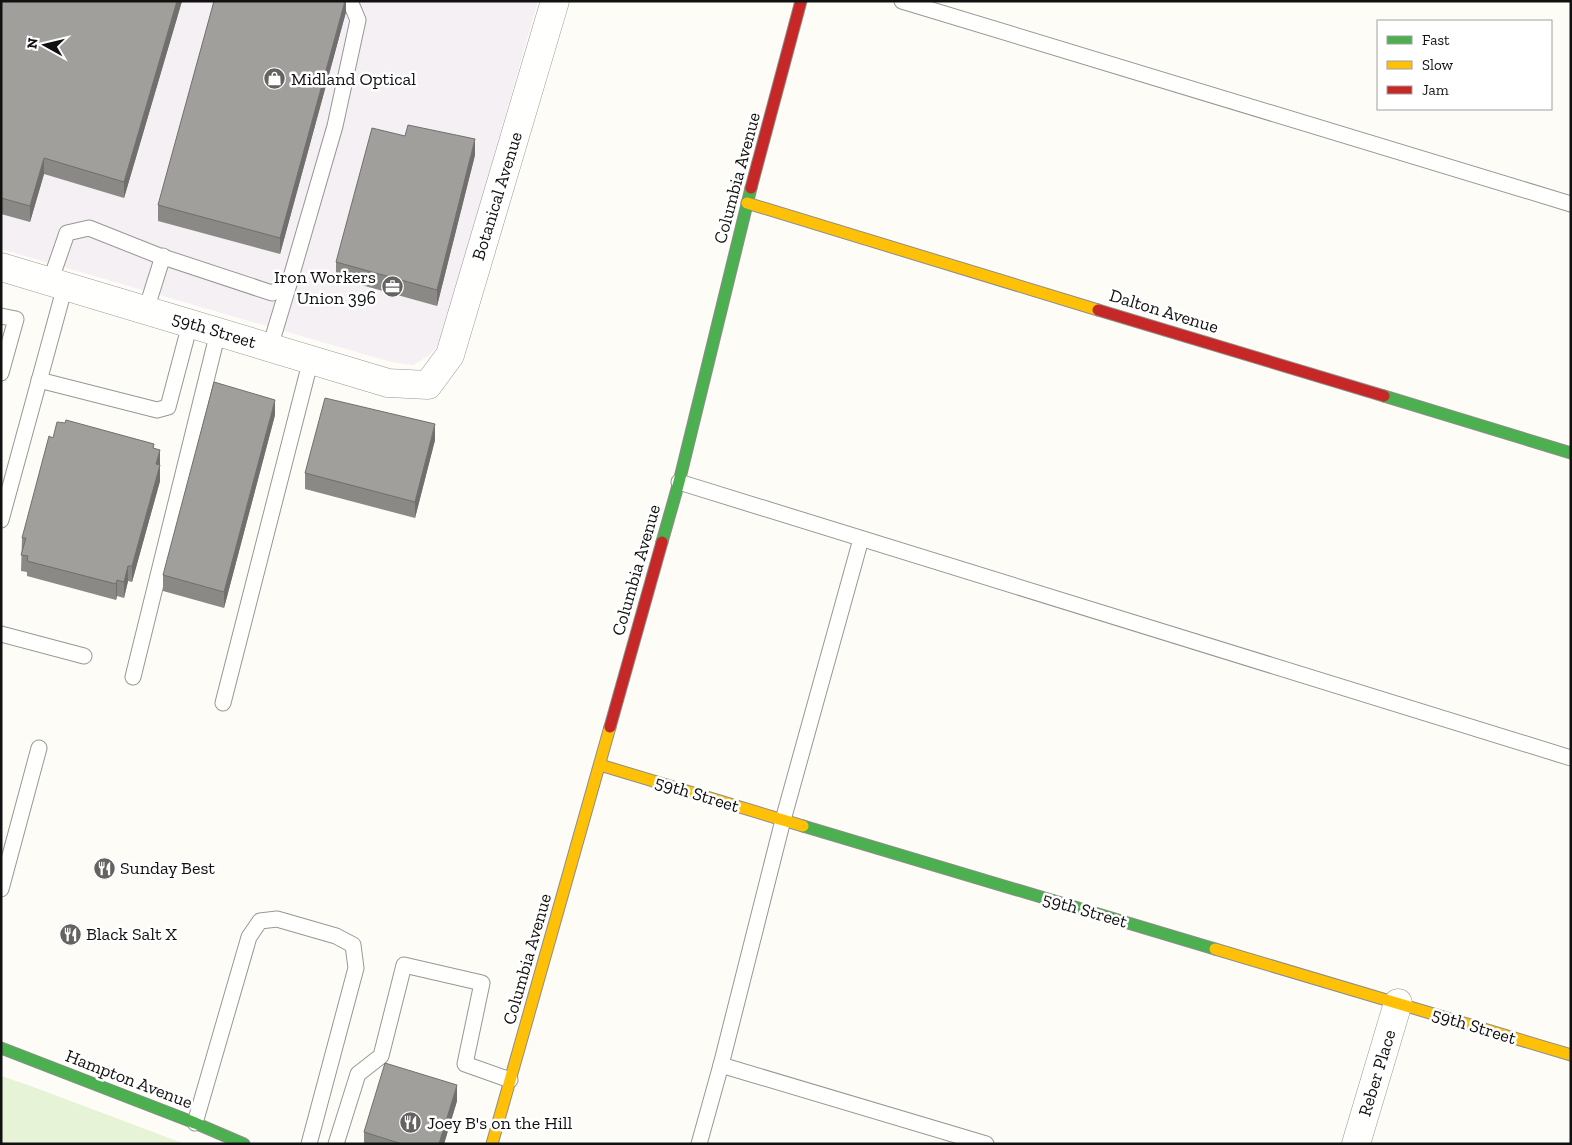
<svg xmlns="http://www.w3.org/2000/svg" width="1572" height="1145" font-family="'Zilla Slab',serif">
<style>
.industrial{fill:#f5f0f3}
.green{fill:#e7f3d7}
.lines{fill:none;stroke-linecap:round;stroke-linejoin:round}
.lane-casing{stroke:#979795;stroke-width:17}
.street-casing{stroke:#979795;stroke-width:29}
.fast-casing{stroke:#8e8d8b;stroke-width:13}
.slow-casing{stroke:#8e8d8b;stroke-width:13}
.jam-casing{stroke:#8e8d8b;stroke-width:13}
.lane{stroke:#fffffe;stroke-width:15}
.street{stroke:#fffffe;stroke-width:28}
.fast{stroke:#4caf50;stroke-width:11}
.slow{stroke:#ffc107;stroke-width:11}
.jam{stroke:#c62828;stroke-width:11}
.wall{fill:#8a8986}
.shaded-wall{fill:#716f6d}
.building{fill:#a19f9c;stroke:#716f6d}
.labels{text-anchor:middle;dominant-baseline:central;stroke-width:5;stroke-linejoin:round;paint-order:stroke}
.poi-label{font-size:18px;fill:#111;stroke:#fff;text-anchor:start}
.street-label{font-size:18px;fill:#111;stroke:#fff}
</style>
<rect width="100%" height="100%" fill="#fdfcf7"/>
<polygon class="industrial" points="1,1 538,1 440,343 428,356 413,365 391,362 1,249"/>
<polygon class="green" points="1,1076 28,1085 185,1144 1,1144"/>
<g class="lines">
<defs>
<g id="lane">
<polyline points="902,1 1571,204"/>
<polyline points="50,282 67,233 89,228 157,255 272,293 289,284 335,126 358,20 350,1"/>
<polyline points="146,310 163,256"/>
<polyline points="1,316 16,319 1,373"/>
<polyline points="270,347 289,284"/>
<polyline points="39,380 157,410 168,407 190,324"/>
<polyline points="679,482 1571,758"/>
<polyline points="1,520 65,286"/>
<polyline points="1,634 84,656"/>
<polyline points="133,677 218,332"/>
<polyline points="223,703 311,359"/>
<polyline points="1,889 39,748"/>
<polyline points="721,1065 986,1144"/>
<polyline points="195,1123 249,937 260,921 277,919 336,936 353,945 356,968 309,1144"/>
<polyline points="336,1144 358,1074 381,1056 404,965 482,983 465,1064 510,1080"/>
<polyline points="699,1144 721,1065 783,820 861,539"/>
</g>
<g id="street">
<polyline points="1,267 388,383 428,385 450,355 555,1"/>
<polyline points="1356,1144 1398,1003"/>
</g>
<g id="fast">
<polyline points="1384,396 1571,453"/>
<polyline points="662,542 679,482 751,188"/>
<polyline points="803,826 1215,949"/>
<polyline points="1,1048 195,1123 244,1144"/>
</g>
<g id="slow">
<polyline points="747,203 1098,310"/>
<polyline points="600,765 803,826"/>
<polyline points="1215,949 1571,1055"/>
<polyline points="492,1144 610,727"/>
</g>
<g id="jam">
<polyline points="751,188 801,1"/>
<polyline points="1098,310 1384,396"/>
<polyline points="610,727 662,542"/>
</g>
</defs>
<use href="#lane" class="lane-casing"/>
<use href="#street" class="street-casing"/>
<use href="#fast" class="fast-casing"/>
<use href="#slow" class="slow-casing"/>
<use href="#jam" class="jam-casing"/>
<use href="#lane" class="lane"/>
<use href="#street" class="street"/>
<use href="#fast" class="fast"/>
<use href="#slow" class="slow"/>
<use href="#jam" class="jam"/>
</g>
<g class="wall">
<polygon points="1,1 182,1 124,198 44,174 30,222 1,214"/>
<polygon points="346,1 346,12 280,254 158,221 158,205"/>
<polygon points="475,155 437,306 336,278 336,262"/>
<polygon points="275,415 224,608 163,591 163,575"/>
<polygon points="53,438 160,450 160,481 132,582 128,581 124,598 117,596 116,600 27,576 27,572 21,571 22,538"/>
<polygon points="435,440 415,518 305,489 305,473"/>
<polygon points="457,1101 444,1144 364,1144 364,1132"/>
</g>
<g class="shaded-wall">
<polygon points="177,1 182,1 124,198 124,182"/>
<polygon points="345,1 346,1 346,12 280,254 280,238"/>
<polygon points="475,139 475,155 437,306 437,290"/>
<polygon points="44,158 44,174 30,222 30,206"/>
<polygon points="275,400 275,415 224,608 224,592"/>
<polygon points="435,424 435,440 415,518 415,502"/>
<polygon points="160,450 160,481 132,582 132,566"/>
<polygon points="128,566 128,581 124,598 124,582"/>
<polygon points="117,580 117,596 116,600 116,584"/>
<polygon points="457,1085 457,1101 444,1144 439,1144"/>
</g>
<g class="building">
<polygon points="1,1 177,1 124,182 44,158 30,206 1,198"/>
<polygon points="214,1 345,1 280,238 158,205"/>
<polygon points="408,125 475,139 437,290 336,262 372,128 405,136"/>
<polygon points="214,382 275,400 224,592 163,575"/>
<polygon points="325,398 435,424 415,502 305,473"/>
<polygon points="66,420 154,444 153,448 160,450 156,464 160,465 132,566 128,566 124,582 117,580 116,584 27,561 28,556 21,555 26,538 22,538 49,436 53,438 57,422 65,423"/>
<polygon points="385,1063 457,1085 439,1144 402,1144 364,1132"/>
</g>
<defs>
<symbol id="shop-disc" viewBox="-11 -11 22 22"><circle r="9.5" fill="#646362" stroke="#fff"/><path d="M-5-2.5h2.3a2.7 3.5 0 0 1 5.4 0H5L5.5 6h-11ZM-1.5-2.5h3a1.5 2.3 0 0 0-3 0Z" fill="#fff"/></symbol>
<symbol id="office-disc" viewBox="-11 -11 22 22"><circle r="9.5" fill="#646362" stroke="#fff"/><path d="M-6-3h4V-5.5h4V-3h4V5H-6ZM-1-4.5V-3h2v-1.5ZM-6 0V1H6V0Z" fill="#fff"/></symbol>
<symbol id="restaurant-disc" viewBox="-11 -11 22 22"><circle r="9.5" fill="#646362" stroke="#fff"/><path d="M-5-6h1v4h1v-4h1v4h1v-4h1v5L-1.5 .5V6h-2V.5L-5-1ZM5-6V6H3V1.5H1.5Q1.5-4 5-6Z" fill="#fff"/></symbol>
</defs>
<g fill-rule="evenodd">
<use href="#shop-disc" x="262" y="66" width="25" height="25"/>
<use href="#office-disc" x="380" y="274" width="25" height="25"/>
<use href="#restaurant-disc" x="92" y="856" width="25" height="25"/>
<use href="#restaurant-disc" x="58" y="922" width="25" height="25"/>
<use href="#restaurant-disc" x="398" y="1110" width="25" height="25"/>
</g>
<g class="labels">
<g class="poi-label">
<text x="291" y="79">Midland Optical</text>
<text x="376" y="277" text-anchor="end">Iron Workers<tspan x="376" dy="21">Union 396</tspan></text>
<text x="120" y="868">Sunday Best</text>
<text x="86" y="934">Black Salt X</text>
<text x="427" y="1123">Joey B's on the Hill</text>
</g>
<g class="street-label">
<text transform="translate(737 178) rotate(-75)">Columbia Avenue</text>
<text transform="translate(497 196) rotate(-73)">Botanical Avenue</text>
<text transform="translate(1164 311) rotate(17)">Dalton Avenue</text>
<text transform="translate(214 330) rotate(17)">59th Street</text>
<text transform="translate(636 570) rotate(-74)">Columbia Avenue</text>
<text transform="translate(697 794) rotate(17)">59th Street</text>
<text transform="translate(1085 910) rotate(16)">59th Street</text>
<text transform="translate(527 959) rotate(-74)">Columbia Avenue</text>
<text transform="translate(1474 1026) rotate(17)">59th Street</text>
<text transform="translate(1377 1073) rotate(-73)">Reber Place</text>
<text transform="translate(129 1079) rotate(21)">Hampton Avenue</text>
</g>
</g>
<rect width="1572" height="1145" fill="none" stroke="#111111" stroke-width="5"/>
<rect x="1377" y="20" width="175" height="90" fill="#ffffff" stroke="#a0a0a0"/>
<rect x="1387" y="36" width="25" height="8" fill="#4caf50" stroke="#a0a0a0"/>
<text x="1422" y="45" font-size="15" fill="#111111">Fast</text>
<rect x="1387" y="61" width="25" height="8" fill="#ffc107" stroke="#a0a0a0"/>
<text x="1422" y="70" font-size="15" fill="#111111">Slow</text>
<rect x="1387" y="86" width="25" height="8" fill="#c62828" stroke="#a0a0a0"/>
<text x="1422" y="95" font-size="15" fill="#111111">Jam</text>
<g transform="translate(45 45) rotate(278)" stroke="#ffffff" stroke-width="4" paint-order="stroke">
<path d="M0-4L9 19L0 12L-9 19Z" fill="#111111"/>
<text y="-8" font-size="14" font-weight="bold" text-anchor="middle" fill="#111111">N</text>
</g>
</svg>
